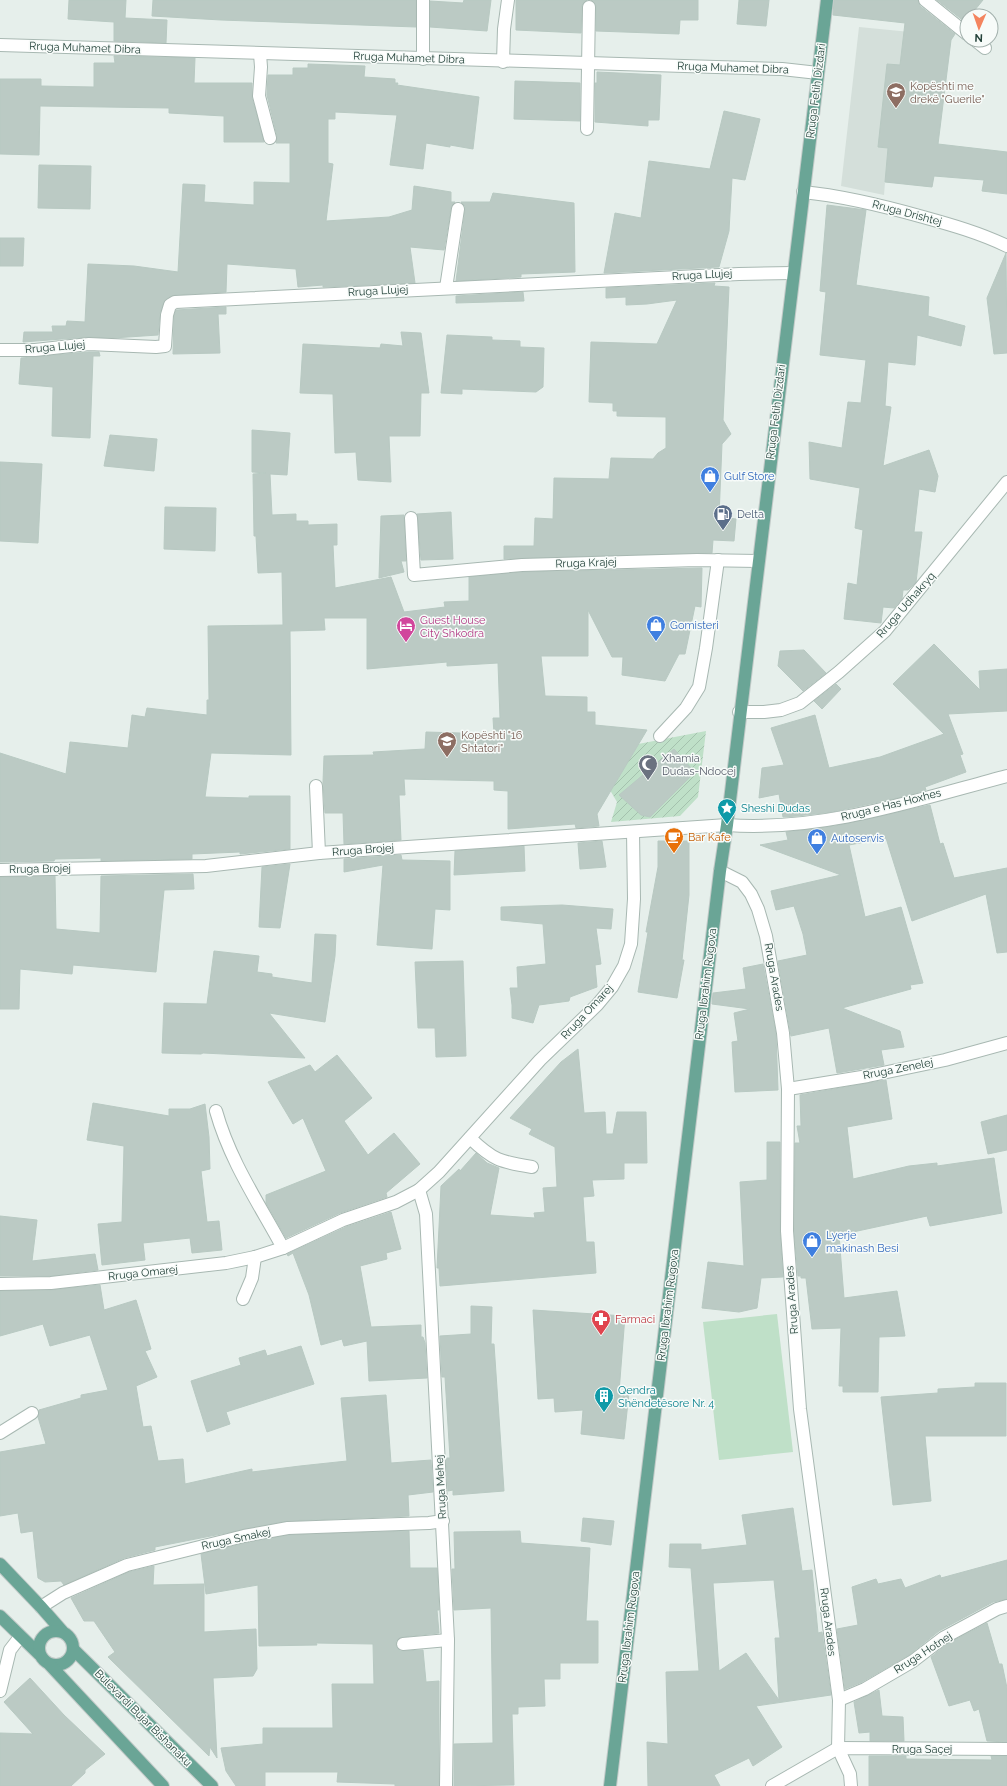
<svg xmlns="http://www.w3.org/2000/svg" width="1007" height="1786" font-family="Raleway,sans-serif">
<style>
.built{fill:#d4dfda}
.garden{fill:url(#garden-furrows)}
.pitch{fill:#bfe0c8}
.building{fill:#bbcac4;stroke:#b8c9c2;fill-rule:evenodd}
.lines{fill:none;stroke-linecap:round;stroke-linejoin:round}
.minor-casing{stroke:#a8b8b2;stroke-width:14}
.major-casing{stroke:#c2cac8;stroke-width:14}
.minor{stroke:#fff;stroke-width:12}
.major{stroke:#6aa596;stroke-width:12}
.labels{text-anchor:middle;dominant-baseline:central;stroke-width:3;stroke-linejoin:round;paint-order:stroke}
.street-label{font-size:11px;fill:#24423a;stroke:#f7fbf9}
.education-label{font-size:11px;fill:#785e54;stroke:#f7fbf9;text-anchor:start}
.shop-label{font-size:11px;fill:#366cbe;stroke:#f7fbf9;text-anchor:start}
.service-label{font-size:11px;fill:#4e5e75;stroke:#f7fbf9;text-anchor:start}
.hotel-label{font-size:11px;fill:#b23c85;stroke:#f7fbf9;text-anchor:start}
.worship-label{font-size:11px;fill:#5b616d;stroke:#f7fbf9;text-anchor:start}
.culture-label{font-size:11px;fill:#0d838f;stroke:#f7fbf9;text-anchor:start}
.food-label{font-size:11px;fill:#c56008;stroke:#f7fbf9;text-anchor:start}
.health-label{font-size:11px;fill:#be3a42;stroke:#f7fbf9;text-anchor:start}
</style>
<defs>
<pattern id="garden-furrows" width="10" height="10" patternUnits="userSpaceOnUse"><rect width="10" height="10" fill="#bfe0c8"/><path d="M-1 1l2-2M0 10L10 0M9 11l2-2" fill="none" stroke="#a4c1ad"/></pattern>
</defs>
<rect width="100%" height="100%" fill="#e6efeb"/>
<polygon class="built" points="859,27 951,36 932,187 885,182 884,195 841,186"/>
<polygon class="garden" points="706,731 698,797 680,816 611,822 617,802 607,785 633,745"/>
<polygon class="pitch" points="777,1314 793,1452 719,1460 703,1322"/>
<g class="building">
<polygon points="69,0 126,0 125,18 167,20 166,43 114,41 114,22 68,19"/>
<polygon points="153,0 416,0 416,27 221,20 152,16"/>
<polygon points="464,0 491,0 487,31 430,27 430,1 463,3"/>
<polygon points="516,0 587,0 583,3 582,6 581,33 516,30"/>
<polygon points="591,0 698,0 698,20 680,20 679,34 596,31 596,7 595,3"/>
<polygon points="739,0 769,0 766,26 737,24"/>
<polygon points="834,0 918,0 920,6 955,34 951,40 938,144 1007,152 1007,194 982,191 984,180 934,176 932,187 885,182 888,148 878,147 887,64 900,65 905,23 833,15"/>
<polygon points="937,0 983,0 970,16 967,16 965,22"/>
<polygon points="114,56 195,58 194,83 252,83 252,98 264,142 224,142 224,116 169,113 169,108 40,106 39,155 0,154 0,79 41,79 41,86 94,87 94,63 115,63"/>
<polygon points="308,64 365,66 364,77 395,79 395,83 398,83 397,85 479,97 473,149 450,145 450,147 426,143 423,169 390,165 397,115 335,112 335,119 328,119 328,163 333,164 326,221 389,217 412,210 414,186 451,192 451,202 455,202 451,208 444,250 410,247 415,283 323,287 323,285 298,287 296,269 227,264 226,292 175,295 166,299 160,313 158,335 113,338 88,337 23,342 24,332 53,332 52,326 66,326 67,321 85,322 88,264 134,266 178,272 183,184 205,185 204,202 254,205 254,182 290,183 290,143 276,143 277,136 267,95 268,75 293,75 293,68 308,68"/>
<polygon points="597,72 661,75 659,120 648,120 648,126 595,122 595,83 597,83"/>
<polygon points="515,81 580,83 580,121 514,119"/>
<polygon points="724,111 760,119 745,180 732,178 729,231 719,267 604,273 615,213 641,218 649,161 710,169"/>
<polygon points="39,165 91,166 90,209 38,208"/>
<polygon points="493,193 574,203 575,272 521,274 521,277 456,281 465,210 465,206 461,202 490,202"/>
<polygon points="827,205 866,210 856,285 929,297 928,316 965,326 961,346 917,335 915,365 888,362 885,406 891,407 883,466 929,450 938,476 935,492 919,489 914,532 922,532 916,582 908,590 903,590 902,599 894,608 883,607 881,623 844,619 848,583 857,585 863,530 855,528 860,488 810,479 809,442 842,448 848,402 861,403 866,360 820,355 826,292 820,291"/>
<polygon points="0,238 24,238 23,266 0,266"/>
<polygon points="1006,253 1007,353 994,354 987,298"/>
<polygon points="715,283 714,286 729,287 723,420 731,434 722,444 719,517 736,519 734,541 713,540 712,553 504,559 504,546 534,546 535,518 553,519 554,478 609,479 611,458 653,459 658,453 666,448 666,417 617,416 617,411 613,411 613,403 589,402 591,342 657,344 677,300 647,304 626,305 626,297 606,298 606,288"/>
<polygon points="523,292 524,301 456,303 456,296"/>
<polygon points="226,307 226,314 218,314 220,353 173,354 174,316 176,310"/>
<polygon points="401,332 421,333 429,393 421,393 420,436 389,436 391,482 358,480 356,452 335,453 333,394 300,393 303,344 380,348 381,344 403,346"/>
<polygon points="447,335 492,337 492,340 520,341 520,347 544,348 543,387 536,392 462,389 462,394 441,393"/>
<polygon points="89,352 99,352 100,356 93,356 90,438 52,436 53,387 19,384 21,358"/>
<polygon points="252,430 290,433 287,475 270,474 272,515 296,514 296,521 308,521 308,525 337,524 337,545 333,545 335,588 391,577 404,612 445,607 444,602 469,601 469,577 522,572 702,568 701,607 695,606 685,654 679,654 665,681 622,675 623,657 612,657 588,610 588,656 541,656 545,696 587,697 587,712 595,712 595,725 647,730 597,814 599,826 576,828 575,824 508,829 508,791 494,790 494,781 404,779 405,795 399,795 401,840 344,844 343,813 325,813 323,782 324,756 374,755 373,752 425,749 426,732 494,734 493,718 500,718 498,663 447,666 447,662 367,669 367,618 324,618 325,630 290,631 291,755 211,753 205,797 249,798 249,796 290,796 290,849 240,854 240,852 192,854 192,859 101,861 101,858 55,859 54,861 0,862 0,753 66,774 70,742 128,748 132,715 145,717 147,708 207,715 207,700 209,700 208,626 283,625 282,572 258,573 256,536 254,536 253,474 266,473 252,472"/>
<polygon points="110,435 157,439 154,471 104,466"/>
<polygon points="0,462 42,464 38,543 0,541"/>
<polygon points="165,507 216,508 215,551 164,549"/>
<polygon points="451,512 453,559 421,560 417,514"/>
<polygon points="404,515 406,561 401,561 404,572 379,578 381,516"/>
<polygon points="934,644 980,690 979,671 1007,669 1007,711 948,714 963,754 960,755 966,772 925,787 926,790 902,797 832,812 797,816 783,817 779,794 759,798 762,768 784,765 771,728 815,715 829,768 880,757 944,734 893,684"/>
<polygon points="804,650 826,673 803,691 778,666 780,651"/>
<polygon points="836,684 841,689 822,709 814,701"/>
<polygon points="674,749 691,768 690,777 650,817 641,815 619,795"/>
<polygon points="930,805 940,844 943,843 954,878 1007,868 1007,952 997,953 986,894 912,921 886,838 849,845 865,917 901,907 923,983 910,985 911,989 842,1008 900,1031 904,1047 881,1050 884,1065 837,1073 829,1028 791,1036 778,961 807,955 803,934 794,906 776,910 771,891 841,875 760,845 788,840 786,832 835,826"/>
<polygon points="602,841 606,867 580,869 578,843"/>
<polygon points="658,841 689,841 689,895 682,960 684,960 677,998 638,992 648,932 646,932 658,867"/>
<polygon points="524,846 525,871 454,875 455,851"/>
<polygon points="401,855 402,860 450,861 450,910 435,909 432,949 377,945 383,865 344,872 344,859"/>
<polygon points="290,864 280,928 259,927 262,867"/>
<polygon points="193,874 194,889 164,890 156,972 73,965 72,974 20,969 19,1009 0,1009 0,877 55,876 56,929 100,933 101,876"/>
<polygon points="562,905 613,909 611,929 596,928 601,964 595,965 597,987 570,997 569,1001 539,1005 533,1023 512,1018 512,1005 510,988 518,988 517,967 546,964 543,924 501,920 501,907"/>
<polygon points="315,934 336,935 335,956 325,1022 269,1013 305,1058 203,1053 201,1054 162,1053 164,1003 207,1004 214,951 259,956 257,972 272,974 272,977 312,983"/>
<polygon points="463,961 466,1056 436,1057 435,1028 418,1028 415,962"/>
<polygon points="763,964 776,1034 778,1090 735,1092 732,1042 738,1041 734,1013 750,1009 712,1004 713,993 746,989 743,968"/>
<polygon points="578,1049 584,1113 605,1112 606,1134 613,1134 617,1112 646,1112 647,1163 624,1163 624,1179 592,1180 594,1196 583,1197 586,1242 594,1242 596,1273 440,1286 439,1268 437,1268 441,1186 459,1169 460,1171 476,1153 487,1163 499,1168 490,1215 535,1218 534,1213 545,1212 543,1188 557,1187 555,1147 529,1134 532,1129 510,1118 561,1062"/>
<polygon points="337,1055 372,1098 344,1121 368,1155 394,1133 420,1164 386,1193 387,1197 340,1213 286,1238 266,1203 266,1195 326,1171 303,1118 293,1124 268,1082 310,1065 315,1072"/>
<polygon points="886,1080 892,1119 847,1127 853,1179 909,1166 937,1163 937,1166 994,1158 1002,1213 930,1226 927,1216 839,1235 844,1298 897,1291 905,1336 879,1337 878,1392 843,1392 843,1386 839,1386 841,1328 812,1329 806,1278 801,1278 801,1276 798,1276 794,1231 795,1143 800,1143 797,1126 801,1126 800,1095"/>
<polygon points="93,1103 169,1116 169,1109 190,1109 205,1104 209,1137 210,1169 201,1171 207,1222 219,1221 222,1250 192,1253 190,1238 143,1243 145,1260 102,1265 98,1224 122,1222 124,1146 87,1140"/>
<polygon points="1007,1115 1007,1150 988,1154 981,1122"/>
<polygon points="767,1142 780,1142 780,1231 783,1277 761,1278 757,1308 739,1312 702,1308 708,1262 744,1266 740,1182 767,1180"/>
<polygon points="391,1212 401,1249 386,1253 387,1259 360,1266 371,1327 421,1325 421,1337 423,1337 425,1343 427,1378 369,1381 367,1341 344,1346 342,1339 321,1345 309,1295 293,1253 288,1256 287,1254 346,1227"/>
<polygon points="0,1216 37,1220 32,1261 95,1254 98,1270 50,1276 0,1276"/>
<polygon points="100,1285 104,1310 136,1300 151,1349 145,1351 157,1377 136,1386 143,1427 151,1426 158,1461 183,1459 185,1484 252,1469 252,1472 300,1466 347,1461 341,1398 386,1395 391,1463 431,1460 433,1492 408,1495 409,1516 287,1521 155,1547 155,1550 124,1558 64,1585 61,1581 45,1582 38,1578 33,1531 21,1533 18,1513 0,1516 0,1452 46,1444 38,1417 39,1410 81,1398 81,1395 108,1390 90,1335 50,1346 43,1324 0,1336 0,1291 51,1290"/>
<polygon points="471,1306 492,1307 491,1344 494,1344 504,1491 453,1495 453,1490 448,1491 446,1458 450,1458 445,1377 442,1377 440,1336 471,1334"/>
<polygon points="533,1310 625,1316 619,1392 629,1393 624,1439 581,1434 583,1410 555,1412 554,1398 538,1399"/>
<polygon points="301,1346 314,1384 226,1412 230,1424 207,1432 191,1381 241,1365 239,1358 265,1350 267,1356"/>
<polygon points="975,1383 1006,1383 1006,1436 925,1436 931,1501 893,1505 881,1397 938,1393 938,1389 975,1387"/>
<path d="M793,1508L802,1571L812,1570L818,1633L822,1632L831,1695L756,1706L782,1747L753,1766L749,1758L714,1775L720,1786H648L647,1742L668,1744L666,1672L699,1671L691,1568L669,1567L670,1544H701V1550L747,1545L742,1515ZM774,1580L780,1638H775L779,1700L746,1653L719,1671L713,1583Z"/>
<polygon points="583,1518 614,1521 611,1545 581,1541"/>
<polygon points="409,1531 410,1568 437,1568 439,1610 437,1610 439,1633 402,1637 396,1641 396,1645 400,1651 403,1651 423,1650 426,1682 439,1681 439,1786 395,1786 395,1784 337,1782 338,1772 265,1772 265,1786 236,1786 226,1771 221,1748 263,1744 263,1728 333,1728 332,1684 374,1684 373,1644 316,1643 317,1645 259,1646 258,1585 206,1594 201,1554 246,1543 289,1535"/>
<polygon points="520,1531 521,1543 590,1548 586,1621 598,1621 598,1663 560,1663 560,1679 544,1679 545,1706 518,1707 518,1714 512,1714 514,1785 454,1786 454,1744 493,1743 491,1608 454,1610 452,1569 455,1569 454,1532"/>
<polygon points="1007,1560 1007,1599 993,1602 939,1631 909,1655 862,1682 845,1689 837,1629 858,1625 852,1587 876,1579 878,1584 901,1579 905,1588 940,1575 941,1578"/>
<polygon points="154,1566 153,1585 204,1584 204,1632 256,1629 257,1669 253,1676 213,1678 217,1758 210,1747 209,1756 108,1657 115,1652 94,1621 84,1621 71,1598 129,1572"/>
<polygon points="987,1623 999,1664 1002,1664 1007,1688 1007,1742 987,1741 979,1709 974,1711 970,1700 949,1706 931,1657 947,1644"/>
<polygon points="30,1678 64,1715 105,1754 85,1770 85,1773 71,1786 0,1786 0,1733 33,1734 4,1702"/>
<polygon points="879,1690 882,1716 903,1717 904,1741 870,1741 870,1732 859,1733 854,1702"/>
<polygon points="869,1756 906,1756 906,1759 992,1760 991,1756 1007,1756 1007,1786 869,1786"/>
</g>
<g class="lines">
<defs>
<g id="minor">
<polyline points="423,0 423,59"/>
<polyline points="925,0 967,34"/>
<polyline points="975,40 985,48"/>
<polyline points="0,45 782,69 818,73"/>
<polyline points="260,54 261,67 259,96 270,138"/>
<polyline points="503,62 504,29 508,0"/>
<polyline points="587,129 589,7"/>
<path d="M803,192C844,196 884,206 923,217C952,225 980,233 1007,246"/>
<polyline points="446,288 458,209"/>
<polyline points="0,350 35,350 89,344 156,347 165,346 167,315 170,305 175,302 739,274 793,273"/>
<polyline points="411,518 414,575 522,565 697,560 758,561"/>
<polyline points="739,712 764,712 781,710 800,703 839,672 885,631 1007,482"/>
<polyline points="660,736 686,708 699,687 706,648 718,560"/>
<polyline points="316,786 319,853"/>
<path d="M0,870L206,866L319,853L727,825C822,832 916,800 1007,776"/>
<polyline points="720,871 742,882 751,894 758,909 766,936 783,1033 788,1089 787,1231 800,1409 839,1700 838,1748 850,1774 851,1786"/>
<polyline points="788,1089 868,1076 945,1060 1007,1043"/>
<path d="M216,1111C230,1161 258,1202 283,1248"/>
<path d="M470,1138C493,1160 500,1162 532,1167"/>
<polyline points="419,1190 426,1214 448,1640 446,1786"/>
<polyline points="0,1284 51,1283 226,1263 255,1257 283,1248 343,1220 396,1202 419,1190 439,1172 540,1060 597,1005 612,987 624,966 631,944 634,899 633,832"/>
<polyline points="243,1299 252,1278 255,1257"/>
<polyline points="0,1433 32,1413"/>
<polyline points="41,1607 63,1593 127,1565 244,1536 288,1528 429,1523 443,1521"/>
<polyline points="403,1644 448,1640"/>
<polyline points="0,1691 10,1650 20,1637"/>
<polyline points="839,1700 865,1689 913,1661 943,1638 997,1609 1007,1606"/>
<polyline points="772,1786 838,1748 1007,1749"/>
</g>
<g id="major">
<polyline points="0,1564 41,1607 62,1631"/>
<polyline points="0,1616 39,1654"/>
<circle cx="56" cy="1648" r="17"/>
<polyline points="74,1650 212,1786"/>
<polyline points="50,1665 163,1786"/>
<polyline points="610,1786 720,871 727,825 827,0"/>
</g>
</defs>
<use href="#minor" class="minor-casing"/>
<use href="#major" class="major-casing"/>
<use href="#minor" class="minor"/>
<use href="#major" class="major"/>
</g>
<defs>
<symbol id="school-pin" viewBox="-11 -11 22 30"><path d="M0 17L-7.5 6A9.5 9.5 0 1 1 7.5 6Z" fill="#8d6e63" stroke="#f7fbf9"/><path d="M0-5L7-2L0 1L-7-2ZM-4 1L0 2.5L4 1V4Q0 6-4 4Z" fill="#fff"/></symbol>
<symbol id="shop-pin" viewBox="-11 -11 22 30"><path d="M0 17L-7.5 6A9.5 9.5 0 1 1 7.5 6Z" fill="#3f7fe0" stroke="#f7fbf9"/><path d="M-5-2.5h2.3a2.7 3.5 0 0 1 5.4 0H5L5.5 6h-11ZM-1.5-2.5h3a1.5 2.3 0 0 0-3 0Z" fill="#fff"/></symbol>
<symbol id="fuel-pin" viewBox="-11 -11 22 30"><path d="M0 17L-7.5 6A9.5 9.5 0 1 1 7.5 6Z" fill="#5c6f8a" stroke="#f7fbf9"/><path d="M-5.5-6h7V0h2V4h1.3V-2.5L3-4.5l.8-.8L6-3V5H2.5V1h-1V6h-7ZM-4.2-4.7v3.2H.2V-4.7Z" fill="#fff"/></symbol>
<symbol id="hotel-pin" viewBox="-11 -11 22 30"><path d="M0 17L-7.5 6A9.5 9.5 0 1 1 7.5 6Z" fill="#d1479c" stroke="#f7fbf9"/><path d="M-6-4.5h1.5V1H6V5H4.5V3h-9V5H-6ZM-4 0a1.8 1.8 0 1 1 3.6 0ZM.5 0V-2.5h3Q6-2.5 6 0Z" fill="#fff"/></symbol>
<symbol id="mosque-pin" viewBox="-11 -11 22 30"><path d="M0 17L-7.5 6A9.5 9.5 0 1 1 7.5 6Z" fill="#6b7280" stroke="#f7fbf9"/><path d="M3.5-4.9A6 6 0 1 0 3.5 4.9A5 5 0 1 1 3.5-4.9Z" fill="#fff"/></symbol>
<symbol id="sight-pin" viewBox="-11 -11 22 30"><path d="M0 17L-7.5 6A9.5 9.5 0 1 1 7.5 6Z" fill="#0f9aa8" stroke="#f7fbf9"/><path d="M0-6L1.8-2.2L6-1.7L2.9 1.2L3.7 5.4L0 3.3L-3.7 5.4L-2.9 1.2L-6-1.7L-1.8-2.2Z" fill="#fff"/></symbol>
<symbol id="cafe-pin" viewBox="-11 -11 22 30"><path d="M0 17L-7.5 6A9.5 9.5 0 1 1 7.5 6Z" fill="#e8710a" stroke="#f7fbf9"/><path d="M-5.5-4.5H6V0H3Q3 3.5 0 3.5H-2.5Q-5.5 3.5-5.5 0ZM3-3.2v2h1.7v-2ZM-6 4.5H4V6H-6Z" fill="#fff"/></symbol>
<symbol id="pharmacy-pin" viewBox="-11 -11 22 30"><path d="M0 17L-7.5 6A9.5 9.5 0 1 1 7.5 6Z" fill="#e0444e" stroke="#f7fbf9"/><path d="M-2-6h4v4h4v4h-4v4h-4v-4h-4v-4h4Z" fill="#fff"/></symbol>
<symbol id="building-pin" viewBox="-11 -11 22 30"><path d="M0 17L-7.5 6A9.5 9.5 0 1 1 7.5 6Z" fill="#0f9aa8" stroke="#f7fbf9"/><path d="M-4-6H4V6H1V3H-1V6H-4ZM-2.5-4.3h1.7v1.8h-1.7ZM.8-4.3h1.7v1.8H.8ZM-2.5-1h1.7V.8h-1.7ZM.8-1h1.7V.8H.8Z" fill="#fff"/></symbol>
</defs>
<g fill-rule="evenodd">
<use href="#school-pin" x="885" y="81" width="22" height="30"/>
<use href="#shop-pin" x="699" y="465" width="22" height="30"/>
<use href="#fuel-pin" x="712" y="503" width="22" height="30"/>
<use href="#shop-pin" x="645" y="614" width="22" height="30"/>
<use href="#hotel-pin" x="395" y="615" width="22" height="30"/>
<use href="#school-pin" x="436" y="730" width="22" height="30"/>
<use href="#mosque-pin" x="637" y="753" width="22" height="30"/>
<use href="#sight-pin" x="716" y="797" width="22" height="30"/>
<use href="#cafe-pin" x="663" y="826" width="22" height="30"/>
<use href="#shop-pin" x="806" y="827" width="22" height="30"/>
<use href="#shop-pin" x="801" y="1230" width="22" height="30"/>
<use href="#pharmacy-pin" x="590" y="1308" width="22" height="30"/>
<use href="#building-pin" x="593" y="1385" width="22" height="30"/>
</g>
<g class="labels">
<g class="street-label">
<text transform="translate(85 48) rotate(2)">Rruga Muhamet Dibra</text>
<text transform="translate(409 58) rotate(2)">Rruga Muhamet Dibra</text>
<text transform="translate(733 68) rotate(2)">Rruga Muhamet Dibra</text>
<text transform="translate(816 91) rotate(-83)">Rruga Fetih Dizdari</text>
<text transform="translate(907 213) rotate(15)">Rruga Drishtej</text>
<text transform="translate(702 275) rotate(-3)">Rruga Llujej</text>
<text transform="translate(378 291) rotate(-3)">Rruga Llujej</text>
<text transform="translate(55 347) rotate(-5)">Rruga Llujej</text>
<text transform="translate(776 412) rotate(-83)">Rruga Fetih Dizdari</text>
<text transform="translate(586 563) rotate(-2)">Rruga Krajej</text>
<text transform="translate(906 605) rotate(-49)">Rruga Udhakryq</text>
<text transform="translate(891 805) rotate(-14)">Rruga e Has Hoxhes</text>
<text transform="translate(363 850) rotate(-4)">Rruga Brojej</text>
<text transform="translate(40 869) rotate(-1)">Rruga Brojej</text>
<text transform="translate(774 977) rotate(80)">Rruga Arades</text>
<text transform="translate(706 984) rotate(-83)">Rruga Ibrahim Rugova</text>
<text transform="translate(587 1012) rotate(-47)">Rruga Omarej</text>
<text transform="translate(898 1069) rotate(-11)">Rruga Zenelej</text>
<text transform="translate(143 1273) rotate(-6)">Rruga Omarej</text>
<text transform="translate(792 1300) rotate(-94)">Rruga Arades</text>
<text transform="translate(668 1305) rotate(-83)">Rruga Ibrahim Rugova</text>
<text transform="translate(441 1487) rotate(-93)">Rruga Mehej</text>
<text transform="translate(236 1539) rotate(-12)">Rruga Smakej</text>
<text transform="translate(828 1622) rotate(83)">Rruga Arades</text>
<text transform="translate(629 1627) rotate(-83)">Rruga Ibrahim Rugova</text>
<text transform="translate(923 1653) rotate(-33)">Rruga Hotnej</text>
<text transform="translate(143 1718) rotate(45)">Bulevardi Bujar Bishanaku</text>
<text x="922" y="1749">Rruga Saçej</text>
</g>
<g class="education-label">
<text x="910" y="86">Kopështi me<tspan x="910" dy="13">drekë "Guerile"</tspan></text>
<text x="461" y="735">Kopështi "16<tspan x="461" dy="13">Shtatori"</tspan></text>
</g>
<g class="shop-label">
<text x="724" y="476">Gulf Store</text>
<text x="670" y="625">Gomisteri</text>
<text x="831" y="838">Autoservis</text>
<text x="826" y="1235">Lyerje<tspan x="826" dy="13">makinash Besi</tspan></text>
</g>
<g class="service-label">
<text x="737" y="514">Delta</text>
</g>
<g class="hotel-label">
<text x="420" y="620">Guest House<tspan x="420" dy="13">City Shkodra</tspan></text>
</g>
<g class="worship-label">
<text x="662" y="758">Xhamia<tspan x="662" dy="13">Dudas-Ndocej</tspan></text>
</g>
<g class="culture-label">
<text x="741" y="808">Sheshi Dudas</text>
<text x="618" y="1390">Qendra<tspan x="618" dy="13">Shëndetësore Nr. 4</tspan></text>
</g>
<g class="food-label">
<text x="688" y="837">Bar Kafe</text>
</g>
<g class="health-label">
<text x="615" y="1319">Farmaci</text>
</g>
</g>
<g transform="translate(979 28) rotate(182)"><circle r="19" fill="#f7fbf9" stroke="#a3b1ad"/>
<path d="M0-3L7 15L0 10L-7 15Z" fill="#f4845f"/>
<text y="-6" font-size="11" font-weight="bold" text-anchor="middle" fill="#24423a">N</text>
</g>
</svg>
